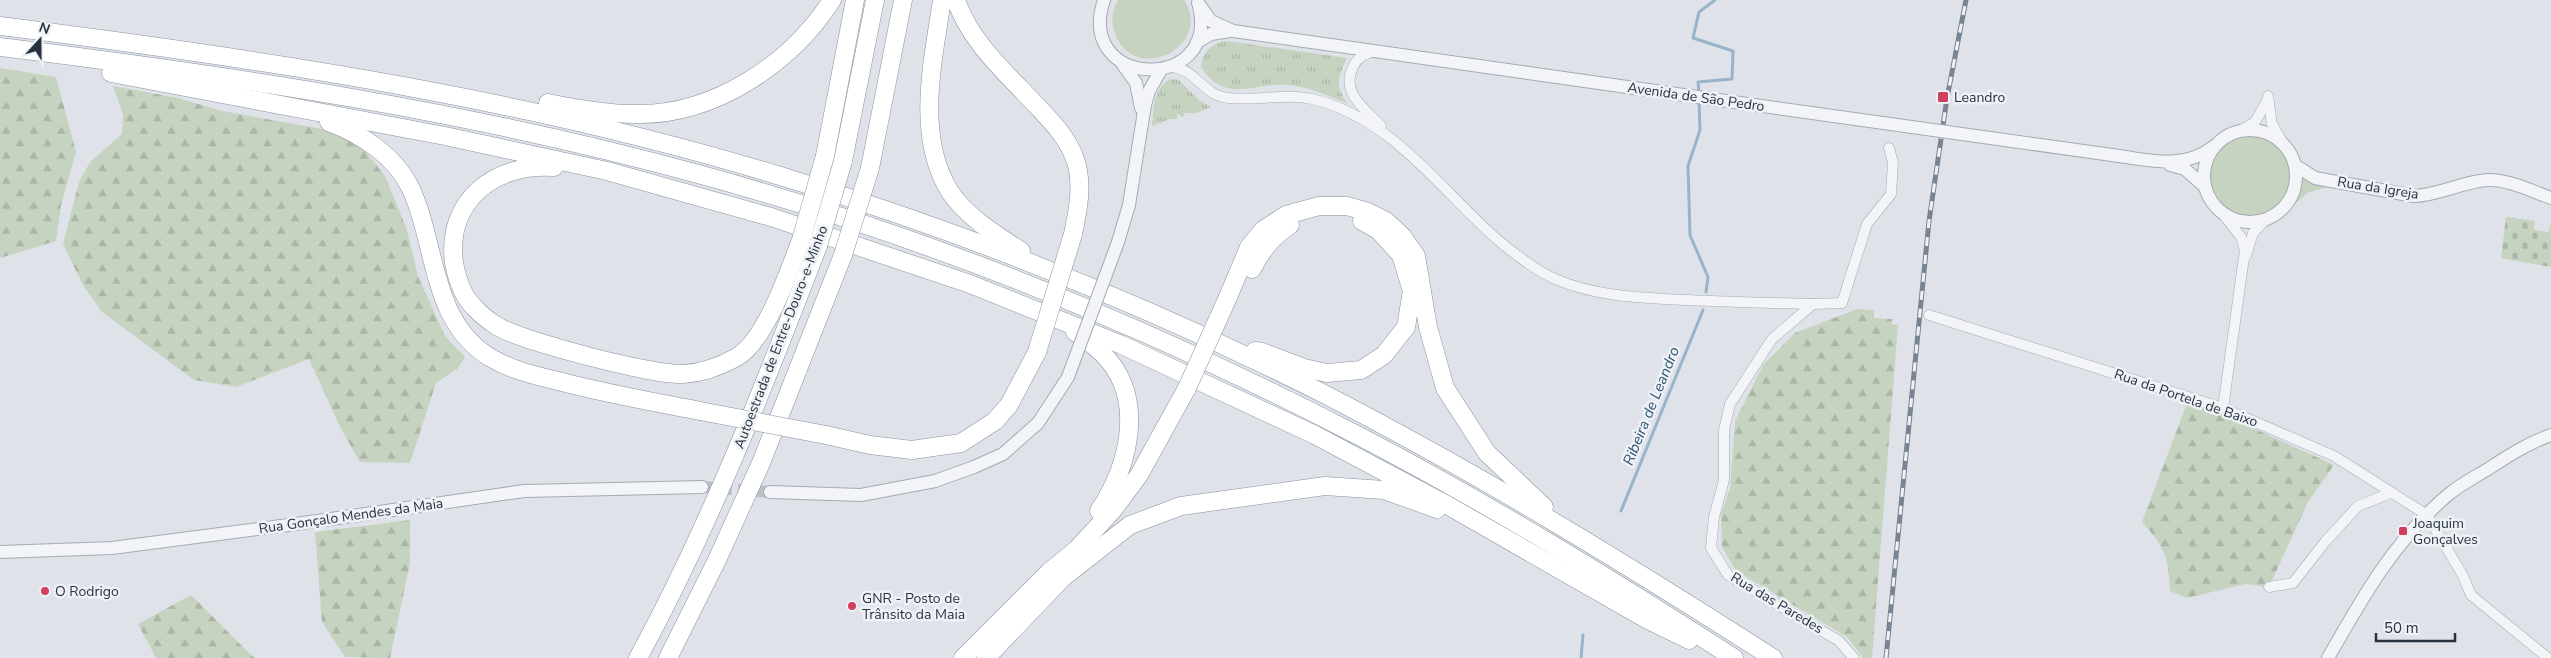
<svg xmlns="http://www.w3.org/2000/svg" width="2551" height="658" font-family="'Nunito Sans',sans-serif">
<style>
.grass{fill:url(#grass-tufts)}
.forest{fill:url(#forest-firs)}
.cemetery{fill:url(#cemetery-stones)}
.garden{fill:#c6d3c0}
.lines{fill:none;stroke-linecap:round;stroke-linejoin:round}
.stream{stroke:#98b4ca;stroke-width:3}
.tertiary-tunnel{stroke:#bac0c7;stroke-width:12;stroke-dasharray:12 6;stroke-linecap:butt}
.minor-casing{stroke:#a4aab3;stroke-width:11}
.tertiary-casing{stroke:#a4aab3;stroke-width:14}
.motorway-casing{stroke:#8692a0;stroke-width:19}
.minor{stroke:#f2f4f7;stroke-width:10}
.tertiary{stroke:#f2f4f7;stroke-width:12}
.motorway{stroke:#fff;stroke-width:18}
.rail-casing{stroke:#788493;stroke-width:5}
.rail{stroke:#eef2f6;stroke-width:3;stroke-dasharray:9;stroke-linecap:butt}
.tertiary-bridge-casing{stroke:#a4aab3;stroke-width:14;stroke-linecap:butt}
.motorway-bridge-casing{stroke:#8692a0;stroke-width:19;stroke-linecap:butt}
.tertiary-bridge{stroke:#f2f4f7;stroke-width:12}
.motorway-bridge{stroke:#fff;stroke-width:18}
.poi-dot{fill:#d23f5f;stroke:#eef2f6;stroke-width:2}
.labels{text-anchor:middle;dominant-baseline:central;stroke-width:5;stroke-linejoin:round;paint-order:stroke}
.street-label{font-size:14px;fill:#273240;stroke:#eef2f6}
.poi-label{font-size:14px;fill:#273240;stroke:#eef2f6;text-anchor:start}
.water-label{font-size:15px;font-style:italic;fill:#305475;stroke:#eef2f6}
</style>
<defs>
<pattern id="grass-tufts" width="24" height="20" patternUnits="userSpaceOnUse" patternTransform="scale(1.25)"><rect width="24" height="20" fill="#c6d3c0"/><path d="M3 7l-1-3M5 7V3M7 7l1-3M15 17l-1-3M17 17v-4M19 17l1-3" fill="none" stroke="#aab6a6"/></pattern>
<pattern id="forest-firs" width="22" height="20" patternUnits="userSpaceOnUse" patternTransform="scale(1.25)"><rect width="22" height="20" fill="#c6d3c0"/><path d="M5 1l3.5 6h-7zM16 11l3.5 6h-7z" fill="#aab6a6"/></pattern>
<pattern id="cemetery-stones" width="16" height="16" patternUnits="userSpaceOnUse" patternTransform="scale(1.25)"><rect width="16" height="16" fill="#c6d3c0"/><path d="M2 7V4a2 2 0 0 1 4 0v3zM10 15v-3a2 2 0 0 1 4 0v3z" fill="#aab6a6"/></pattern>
</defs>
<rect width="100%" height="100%" fill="#dfe3e9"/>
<g class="grass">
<path d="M1227,41L1347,58C1338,78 1334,85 1348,104C1330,96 1309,87 1289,85C1253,82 1226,105 1201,67C1203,51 1211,44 1227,41Z"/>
<path d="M1170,79L1179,80L1199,100L1211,107L1197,113H1185L1183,117L1177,114V119H1170L1152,126C1154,107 1153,90 1170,79Z"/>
</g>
<g class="forest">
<polygon points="0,68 56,77 76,152 61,205 56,241 0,258"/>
<polygon points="113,86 178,98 222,111 339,132 366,152 385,176 407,230 418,276 445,336 465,357 457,369 436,383 410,463 360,462 341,429 309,359 236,387 194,380 102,312 84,287 63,244 79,182 90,162 122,134 123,114"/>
<polygon points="1857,309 1874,310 1874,318 1892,319 1892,324 1898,325 1872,658 1863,658 1847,637 1736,571 1722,547 1721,514 1730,489 1735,421 1763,365 1795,333"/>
<path d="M2187,403L2218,412L2334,465L2308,502L2269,587L2245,584L2187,598L2170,591C2168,556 2166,549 2142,522Z"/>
<polygon points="410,520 410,563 390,658 345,657 322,622 315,532"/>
<polygon points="191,595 250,654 255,658 156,658 138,624"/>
</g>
<polygon class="cemetery" points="2506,217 2535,221 2534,230 2548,232 2551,223 2551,267 2501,258"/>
<g class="garden">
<path d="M1118,0H1184C1214,46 1135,86 1115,34C1111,23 1111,10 1118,0Z"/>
<circle cx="2250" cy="176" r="40"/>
<polygon points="2302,176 2333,186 2309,192 2290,208 2300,191"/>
</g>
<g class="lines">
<g class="stream">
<polyline points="1699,93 1698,82 1732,79 1733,51 1693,38 1699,12 1715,0"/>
<polyline points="1699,100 1700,130 1688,166 1690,235 1708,277 1706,292"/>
<polyline points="1621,511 1703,310"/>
<polyline points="1581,658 1583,635"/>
</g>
<polyline class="tertiary-tunnel" points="702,487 770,492"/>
<defs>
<g id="minor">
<path d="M1375,51C1365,54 1357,57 1353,67C1340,92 1365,109 1381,126"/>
<path d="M1172,67C1196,69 1203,96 1229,98C1257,101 1285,93 1312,99C1393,118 1440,190 1499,241C1516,255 1535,270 1555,279C1597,297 1643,298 1688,300C1730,302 1771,303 1813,304L1842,303L1867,224L1891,194L1893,163L1889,148"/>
<polyline points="2268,96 2272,124 2284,145"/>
<polyline points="2238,132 2255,122 2268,99"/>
<polyline points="2223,214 2241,237 2245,250 2223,408"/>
<polyline points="2246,256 2253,233 2265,220"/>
<polyline points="1813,304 1772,339 1730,404 1724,430 1724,480 1714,517 1711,548 1728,575 1839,641 1854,658"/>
<polyline points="1929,315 2223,408 2334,456 2427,515 2462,574 2471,595 2548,658"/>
<polyline points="2269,587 2293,583 2325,542 2358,506 2391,493"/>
</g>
<g id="tertiary">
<path d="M1104,0C1074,89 1220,94 1199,6"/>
<polyline points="1198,3 1211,21 1233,31 1648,90"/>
<polyline points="1197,42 1211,34 1230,31"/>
<polyline points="1123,65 1136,83 1141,108"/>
<circle cx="2250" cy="176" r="46"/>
<path d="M2119,156C2153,161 2184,169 2213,147"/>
<polyline points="2170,165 2185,169 2204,186"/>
<path d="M2295,165L2315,178L2414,196C2439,195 2462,182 2487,180C2508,179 2531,191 2551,198"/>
<polyline points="1118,242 1129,205 1145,105 1149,91 1161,70"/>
<polyline points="770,492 861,495 935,481 974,467 1003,454 1038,423 1068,377"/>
<polyline points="0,552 112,548 296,524 524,491 702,487"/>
<path d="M2328,658C2362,598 2396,538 2449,494C2461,484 2475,477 2488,469C2508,456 2528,443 2551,435"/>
</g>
<g id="motorway">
<path d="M942,0C933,61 915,136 950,192C967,217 996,235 1021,251"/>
<path d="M956,0C970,42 1007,74 1037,106C1053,123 1069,139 1076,162C1083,186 1078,210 1073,234"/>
<path d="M0,26C272,60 544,101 806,184C985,240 1160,311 1328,396C1481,475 1628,565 1773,658"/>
<path d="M0,47C235,76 469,111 698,174C926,236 1147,326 1357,435C1486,502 1611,579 1734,658"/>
<polyline points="111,73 445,136 607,171 771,217 970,284 1122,345 1315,435 1447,505 1648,620 1689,640"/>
<path d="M548,103C577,109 606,114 635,114C713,116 791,64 832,0"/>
<path d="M329,122C361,134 394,155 410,187C437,243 430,322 491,358C513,371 538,376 562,382C608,394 654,402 700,411"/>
<polyline points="825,156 855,0"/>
<polyline points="843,161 875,0"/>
<path d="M554,167C494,163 446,201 454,263C457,278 462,296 474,307C480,314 489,321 497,326C521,341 655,376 683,374C701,373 721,366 737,357C766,340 789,271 801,240"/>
<polyline points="870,168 903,0"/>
<path d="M1252,269C1261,251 1272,236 1290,225"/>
<polyline points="1228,297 1249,247 1263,230 1286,215 1319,206 1347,206 1368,212 1386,221 1402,236 1416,256 1428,327 1445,388 1487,453 1544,507"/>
<path d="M1075,332C1084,338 1094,345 1102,353C1147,397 1129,466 1099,511"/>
<polyline points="1255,351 1262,352 1304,368 1327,373 1361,370 1384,355 1406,327 1412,291 1401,255 1378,230 1362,221"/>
<polyline points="826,435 870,445 912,450 961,443 995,421 1009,405 1037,352"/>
<polyline points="1065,576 1130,525 1181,506 1325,486 1384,490 1437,509"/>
<path d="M638,658C710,526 764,386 818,246"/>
<polyline points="668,658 717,560 761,463 843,255"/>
<polyline points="963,658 1048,573 1077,549 1113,510 1139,475 1187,388"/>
<polyline points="986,658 1072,568"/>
</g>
</defs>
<use href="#minor" class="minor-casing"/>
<use href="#tertiary" class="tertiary-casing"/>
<use href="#motorway" class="motorway-casing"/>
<use href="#minor" class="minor"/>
<use href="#tertiary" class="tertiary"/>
<use href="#motorway" class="motorway"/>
<defs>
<polyline id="rail" points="1886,658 1929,221 1947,98 1966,0"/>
</defs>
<use href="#rail" class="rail-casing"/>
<use href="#rail" class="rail"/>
<defs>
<g id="tertiary-bridge">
<polyline points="1648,90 2119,156"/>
<polyline points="1068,377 1118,242"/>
</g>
<g id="motorway-bridge">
<polyline points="801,240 825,156"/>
<polyline points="818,246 843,161"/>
<polyline points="843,255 870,168"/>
<polyline points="1037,352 1073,234"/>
<polyline points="1187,388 1228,297"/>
<polyline points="700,411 826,435"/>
</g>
</defs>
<use href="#tertiary-bridge" class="tertiary-bridge-casing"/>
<use href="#motorway-bridge" class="motorway-bridge-casing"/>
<use href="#tertiary-bridge" class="tertiary-bridge"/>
<use href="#motorway-bridge" class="motorway-bridge"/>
</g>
<g class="poi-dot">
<rect x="1937" y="91" width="12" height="12" rx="2.5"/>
<rect x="2398" y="526" width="10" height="10" rx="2.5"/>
<circle cx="45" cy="591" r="5"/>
<circle cx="852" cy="606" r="5"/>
</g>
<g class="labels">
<g class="street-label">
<text transform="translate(1696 97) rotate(8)">Avenida de São Pedro</text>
<text transform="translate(2378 188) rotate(9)">Rua da Igreja</text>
<text transform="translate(781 337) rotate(-69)">Autoestrada de Entre-Douro-e-Minho</text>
<text transform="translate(2186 398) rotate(19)">Rua da Portela de Baixo</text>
<text transform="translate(351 516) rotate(-8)">Rua Gonçalo Mendes da Maia</text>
<text transform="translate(1777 603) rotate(31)">Rua das Paredes</text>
</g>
<g class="poi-label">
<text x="1954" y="97">Leandro</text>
<text x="2413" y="523">Joaquim<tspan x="2413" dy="16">Gonçalves</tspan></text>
<text x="55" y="591">O Rodrigo</text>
<text x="862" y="598">GNR - Posto de<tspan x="862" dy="16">Trânsito da Maia</tspan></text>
</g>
<g class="water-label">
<text transform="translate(1651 406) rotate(-68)">Ribeira de Leandro</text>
</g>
</g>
<g transform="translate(40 40) rotate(21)" stroke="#eef2f6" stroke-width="4" paint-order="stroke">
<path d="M0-4L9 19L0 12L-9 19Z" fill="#273240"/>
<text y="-8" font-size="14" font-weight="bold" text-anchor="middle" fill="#273240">N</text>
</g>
<path d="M2376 633v8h79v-8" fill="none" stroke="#273240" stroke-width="2.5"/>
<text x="2384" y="633" font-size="15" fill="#273240" stroke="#eef2f6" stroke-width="4" paint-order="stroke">50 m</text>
</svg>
